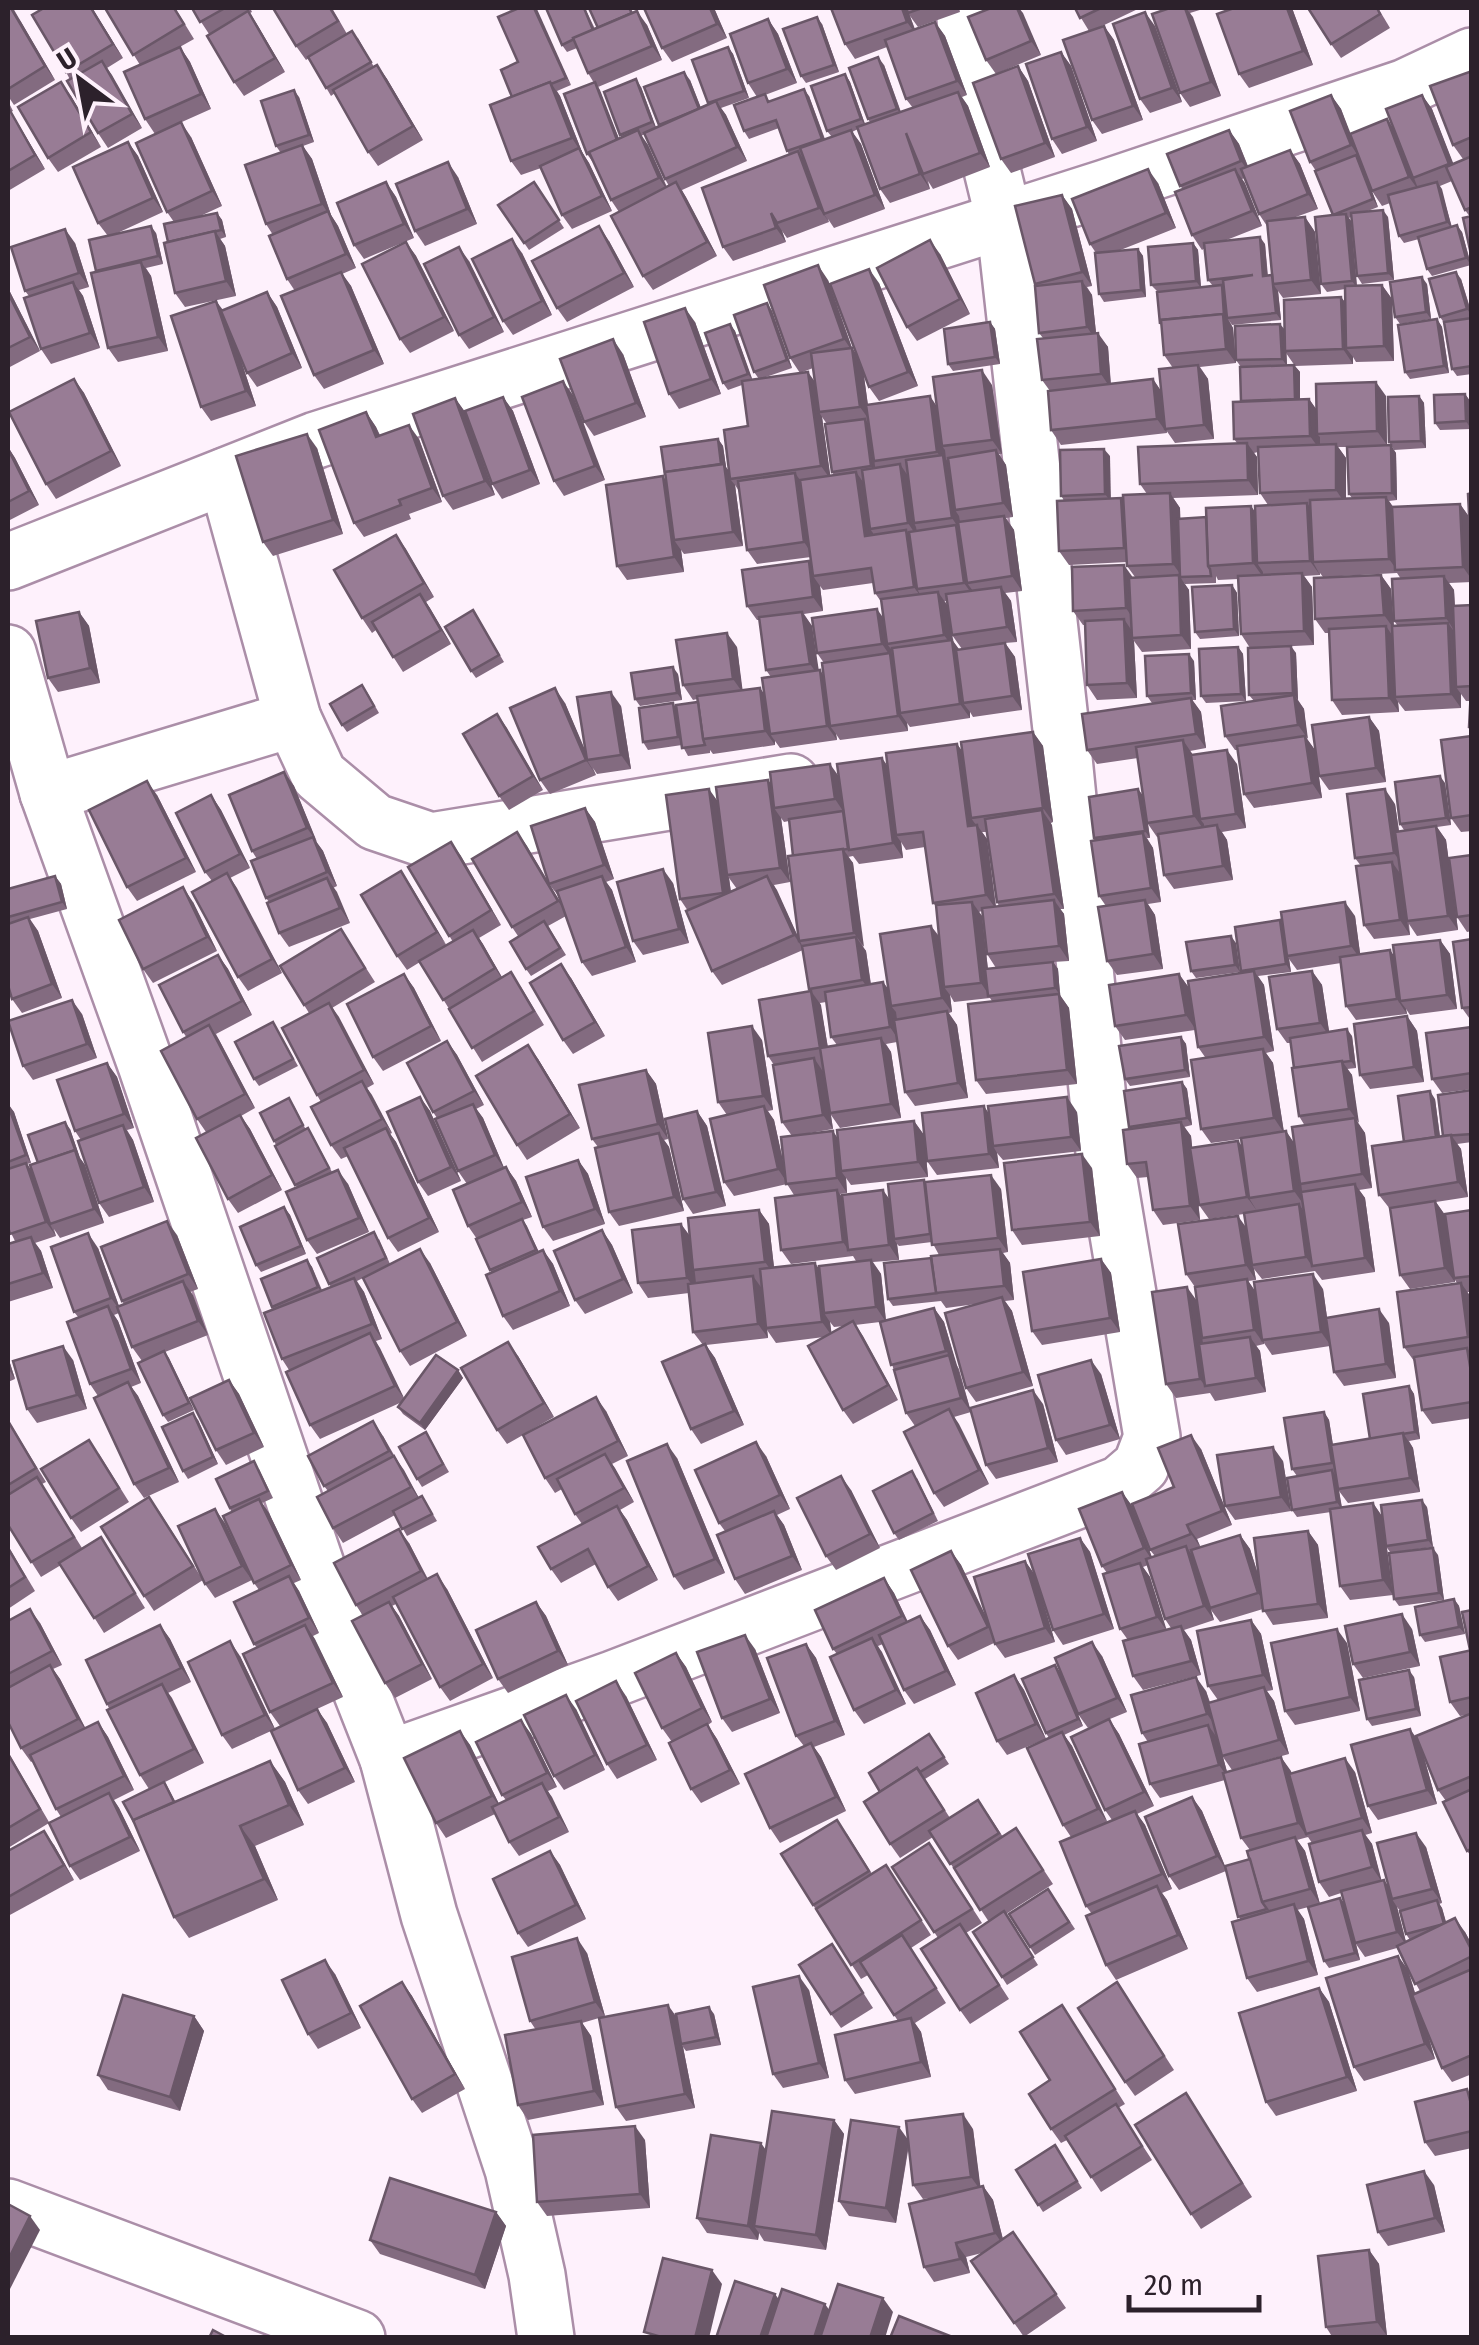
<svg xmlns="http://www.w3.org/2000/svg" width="1479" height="2345" font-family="'Fira Sans Condensed',sans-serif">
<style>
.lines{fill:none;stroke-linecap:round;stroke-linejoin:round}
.minor-casing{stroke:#ab8ea8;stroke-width:60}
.major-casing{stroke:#ab8ea8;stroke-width:60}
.minor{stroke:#fff;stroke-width:55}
.major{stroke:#fff;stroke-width:55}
.wall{fill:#836b80;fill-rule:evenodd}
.shaded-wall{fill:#6a5768}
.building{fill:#987c95;stroke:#6a5768;stroke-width:2.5}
</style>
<rect width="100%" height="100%" fill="#fef1fc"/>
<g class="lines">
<defs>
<g id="minor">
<polyline points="226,476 293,719 319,775 375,822 431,841 791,782"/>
<polyline points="8,562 316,440 1105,188 1406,87 1472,56"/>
<polyline points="8,653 48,793 146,1065 345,1650 388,1759 429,1915 513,2169 537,2275 546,2338"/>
<polyline points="48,793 293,719"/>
<polyline points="388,1759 613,1679 1120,1484 1141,1466 1152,1437 1102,1139 1062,738 1004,219 972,88 964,8"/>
</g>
<polyline id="major" points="8,2207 357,2338"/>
</defs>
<use href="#minor" class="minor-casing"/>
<use href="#major" class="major-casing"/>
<use href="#minor" class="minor"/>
<use href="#major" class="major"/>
</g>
<g class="wall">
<polygon points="8,8 13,8 55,80 14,105 8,96"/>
<polygon points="44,8 92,8 123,58 107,68 142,128 108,148 98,133 66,72"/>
<polygon points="105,8 175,8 194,39 178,48 180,47 190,62 211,109 155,134 145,119 140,65"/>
<polygon points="192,8 250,8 252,12 250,13 285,72 244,96 234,82 209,34"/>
<polygon points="273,8 332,8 347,34 358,38 374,67 377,65 387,79 423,140 378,166 368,152 335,93 331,96 309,58 306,60 296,46"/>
<polygon points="519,8 571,85 557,91 560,96 582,152 589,163 612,211 572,229 562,215 541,168 521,175 511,161 512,97 518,62"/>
<path d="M546,8H585L595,29L633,13L647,25L662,60L598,87L619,139L622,138L620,135L641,87L656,128L660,126L644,87L690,80L701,108L709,104L728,47L733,54L749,98L721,108L726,115L747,161L682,190L717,256L653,290L643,276L619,212L611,200L593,161H592L587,154L594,83L588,73L577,48L567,52L562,45ZM645,134L665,179L669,186L667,187L648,145L641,136Z"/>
<polygon points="644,8 714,8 727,38 672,62 662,48"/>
<polygon points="831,8 959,8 960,12 918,27 910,16 915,29 935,22 945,36 967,95 962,97 968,106 990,167 933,189 928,181 930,189 890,203 880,189 858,129 852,132 861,144 885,209 834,228 828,219 829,222 787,238 782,231 786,242 733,261 723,247 789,155 779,128 749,139 744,131 757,97 748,83 768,19 778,34 797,83 765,95 770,102 809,96 825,139 832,137 827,131 845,74 850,82 865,124 870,122 868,119 884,65 901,112 913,108 906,99 887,47 855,59 845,44"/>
<polygon points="987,8 1019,8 1041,55 996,74 986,60"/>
<polygon points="1075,8 1140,8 1100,27 1104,26 1114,40 1143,120 1102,134 1092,120 1089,31"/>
<polygon points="1169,8 1206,8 1190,13 1221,96 1190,107 1180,93"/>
<polygon points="1292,8 1313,65 1249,88 1239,74"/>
<polygon points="1378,8 1390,28 1341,58 1331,44"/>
<polygon points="822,24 839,72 806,83 801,76"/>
<polygon points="1155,26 1182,102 1150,113 1140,99"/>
<polygon points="1061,52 1071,66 1097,141 1062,154 1052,139"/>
<polygon points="1018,66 1028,81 1055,157 1011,173 1001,159"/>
<polygon points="1472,71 1472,155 1463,159 1453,145"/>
<path d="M1331,95L1341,109L1350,134L1387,119L1395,131L1422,95L1432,109L1453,164L1472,156V259L1470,217L1465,210L1452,181L1440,186L1452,227L1462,232L1471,265L1432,276L1427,269L1419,239L1404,243L1399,236L1390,203L1382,206L1372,191L1363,168L1378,207L1365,212L1388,217L1394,280L1362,284L1357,276L1351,217L1349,218L1351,221L1357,286L1382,285L1392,299L1427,284L1431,319L1400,324L1395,317L1392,299L1394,361L1356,362L1353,357V364L1295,366L1286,353L1287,365H1294L1300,372V399H1309L1316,409L1386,396L1387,445L1396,453L1397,500L1389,501L1393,507L1460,504L1469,517L1472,493V582L1449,583L1454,590L1455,606L1472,605V731L1469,727L1470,701H1466L1461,694V708L1405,711L1398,702L1399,712L1342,715L1332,700L1329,633H1325L1315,619L1381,575L1391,589L1394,626H1398L1394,621L1401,579L1397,573L1323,577L1320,573V575L1304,576L1312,587L1314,645L1275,647L1296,653L1298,700L1304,709L1307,739L1315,750L1322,798L1254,808L1244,794L1237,750H1235L1225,736L1254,701L1249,695L1250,648L1241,634L1238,579L1218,580L1216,576V583L1185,584L1180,578L1189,590L1191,649L1142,652L1134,641L1137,698L1097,700L1087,685L1085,625H1083L1073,611L1135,577L1127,566V562L1069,565L1059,551L1065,501L1061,496L1110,456V499L1121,498L1124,502L1147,494L1140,484L1237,443L1234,439L1241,401V367L1236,360L1341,297L1345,302V289L1327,292L1321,284L1333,215L1316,171L1310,162ZM1338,447H1347L1349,494L1352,498H1346V458ZM1258,452L1260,493L1268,505L1255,512L1251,506L1206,517L1180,519V508L1173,498L1258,495L1257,457L1254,453Z"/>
<polygon points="71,96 101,147 58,172 48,158"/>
<polygon points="299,97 314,142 303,146 312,159 331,215 338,226 356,268 342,274 351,286 384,364 324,389 314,375 295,291 287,279 273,235 266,224 281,153 276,146"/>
<polygon points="8,101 13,111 11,112 45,169 8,191"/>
<path d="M1229,130L1239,144L1248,166L1290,150L1300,164L1318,209L1293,218L1305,217L1315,232L1321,294L1283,298L1278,291L1281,320L1232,325L1229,320L1233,328L1236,363L1200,367L1208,379L1214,439L1175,443L1166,430L1167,433L1061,445L1051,430L1050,391L1042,380L1043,338L1039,333L1035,284L1062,195L1072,209L1092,286L1087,287L1092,295L1096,333L1108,347L1111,384L1153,379L1161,391L1173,368L1164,355L1158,292L1151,285L1193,243L1198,250L1201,287L1213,286L1208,280L1205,248L1202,250L1192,235L1183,189L1180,186ZM1245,178L1259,214L1267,226L1272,275L1268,276L1265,244L1224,241L1262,226L1242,179Z"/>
<polygon points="191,137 222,206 196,218 217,213 222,220 226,237 220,239 225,246 236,296 185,307 175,293 168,242 174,222 167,212"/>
<polygon points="128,142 138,156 163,212 113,235 156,233 163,264 146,268 151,276 168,351 118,362 108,348 96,272 108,236 98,223"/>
<polygon points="458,177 477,224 425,246 415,231"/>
<polygon points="386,182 396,197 414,238 364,259 354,245"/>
<polygon points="534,182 564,228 529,250 498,205"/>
<polygon points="1158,183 1176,228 1118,251 1138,249 1143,256 1146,297 1104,302 1099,294 1096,253 1090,244"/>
<polygon points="609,241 634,287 567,322 557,308"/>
<polygon points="406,242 416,256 454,331 410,353 400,339"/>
<polygon points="75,243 89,287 79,290 83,296 100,348 51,364 41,349 29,296 25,291"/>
<polygon points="522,253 552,315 513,335 503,321"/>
<polygon points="940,254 970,314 917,341 907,327"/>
<polygon points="469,261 504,332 469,349 459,335"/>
<polygon points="1461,279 1472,314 1472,317 1465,319 1472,318 1472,374 1457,376 1452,369 1445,324 1440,317"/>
<path d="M828,280L852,348L857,356L879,283L918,386L879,401L869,387L863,369L868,405L937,407L992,385L1002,454H999L1006,465L1013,517L1006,518L1014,530L1022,591L1005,593L1011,601L1017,642L1005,643L1015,657L1022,710L973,717L970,712V718L910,727L907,723L908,731L840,740L836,734L837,740L780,748L775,741V745L713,754L710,750V753L688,756L682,745L648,750L643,742L677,709L698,702L697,699L693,700L683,685L737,647L742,690L760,688L764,695L771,677L766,670L759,620H757L747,606L812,565L811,557L757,564L747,550L739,491L735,485L743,546L684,554L681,550L684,572L627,580L617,566L666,480L718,439L723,446L726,467L729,472L748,426L742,385L728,390L723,383L730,324L735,331L752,380L759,379L754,372L767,303L772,311L792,368L763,378L815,381L813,368L800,373L790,358ZM822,417L827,424L832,472L834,475L830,476ZM873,583L875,593L882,603L884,618L817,653L824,663V676L818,671L812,626L804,614L823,611L820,586L823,590ZM944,601H947L952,635L962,649H959L953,641L948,606Z"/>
<polygon points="8,288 40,351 8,368"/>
<polygon points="267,292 277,307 302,368 257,387 247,373 238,351 256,406 211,421 201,407 216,301 223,310"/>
<polygon points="1437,319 1442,327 1449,373 1410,379 1405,372"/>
<polygon points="695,322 721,394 679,409 669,394"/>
<polygon points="990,322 995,329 1000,364 953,371 948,364"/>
<polygon points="623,354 646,417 594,436 584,422"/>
<polygon points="74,379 84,393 121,466 56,499 46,484"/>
<polygon points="563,381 605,480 564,496 554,481"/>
<polygon points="1465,394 1470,401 1471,429 1440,430 1435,423"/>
<polygon points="1419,396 1424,403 1426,448 1394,450 1389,442"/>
<polygon points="503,397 513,411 540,484 502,499 492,484"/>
<polygon points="455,398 465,412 495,495 453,510 443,496"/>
<polygon points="366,412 376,427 380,435 419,439 442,502 409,514 411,519 364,537 354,523"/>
<polygon points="8,447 15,458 39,505 8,521"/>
<polygon points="317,448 343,534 273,556 263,542"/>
<polygon points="396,535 434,597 426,602 451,644 403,672 376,630 372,633 362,618"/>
<polygon points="1232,585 1237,593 1239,636 1200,639 1195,632"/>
<polygon points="473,610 504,662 476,678 471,671"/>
<polygon points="79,612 89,626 100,683 58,692 48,678"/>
<polygon points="1238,647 1243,654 1246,701 1206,703 1201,696"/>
<polygon points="1194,661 1196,700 1192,700 1201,712 1206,748 1190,751 1193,755 1237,764 1246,828 1222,832 1227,840 1233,880 1174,889 1164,875 1159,837 1157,837 1148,824 1150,838 1147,838 1153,848 1161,902 1148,904 1155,915 1163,969 1117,975 1107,961 1106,906 1099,896 1094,838 1138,789 1143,796 1138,758 1097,764 1087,750 1164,702 1152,703 1147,696"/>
<polygon points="678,674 682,700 640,706 635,699"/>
<polygon points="367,692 379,713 347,732 342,725"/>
<polygon points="565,703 585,751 621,706 631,769 597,774 593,768 596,775 550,794 540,780"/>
<polygon points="497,714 543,790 509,810 499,796"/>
<polygon points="1369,717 1379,731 1386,782 1329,790 1319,776"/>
<path d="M1033,732L1043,746L1053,822L1051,823L1064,909H1060L1064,914L1069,961L1053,962L1058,969L1060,995L1069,1008L1077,1084L986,1094L976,1080L992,1001L990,998L954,1002L950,995L952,1012L949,1013L957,1025L968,1098L915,1106L905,1092L897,1042L886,1044L891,1052L901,1118L840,1128L831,1115L833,1129L792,1136L782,1122L774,1065L768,1056L811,991L803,950L722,985L712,971L688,911L680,899L717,801L768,780L772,785L839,776L887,766L957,744L962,751ZM781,818L784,822L789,821L793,856L798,937L774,885L790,882ZM982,832H987L997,902L999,906H996L987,839ZM901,842L906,850L925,847L933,903L936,906L939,936L931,926L889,990L883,982L871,984L866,951L863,947L853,863L848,857L853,856L859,864L903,858ZM729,878L737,889L731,892ZM982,911L987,954L996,968L988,969L982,916L979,912ZM826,1002L831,1037L837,1045L828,1047L820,1003Z"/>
<polygon points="1472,736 1472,831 1461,832 1451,818"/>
<polygon points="284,772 294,786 317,843 323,851 337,886 333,888 350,923 289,947 279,933 269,902 266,898 257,859 252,851"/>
<polygon points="1445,783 1451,825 1437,827 1446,840 1458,930 1417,936 1409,924 1410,935 1374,939 1364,925 1361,866 1355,858 1395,804 1399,831 1404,830 1400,824"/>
<polygon points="157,795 196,872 137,901 127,887"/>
<polygon points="211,795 221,810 250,868 230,878 282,973 248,991 238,977 212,881 205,872"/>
<polygon points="585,808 595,822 614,879 606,882 612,890 636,962 592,976 582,962 566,916 548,926 566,955 531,976 526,969 518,936 512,927 517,832 563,907 560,898 549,884"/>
<polygon points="451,842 501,925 479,938 502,977 521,987 544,1025 482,1062 420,962 407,970 397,956 401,871 446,945 453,942 408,867"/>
<polygon points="1472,855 1472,931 1467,932 1457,917"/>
<polygon points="55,876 61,884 67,909 30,919 38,931 62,998 22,1013 12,999 8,985 8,889"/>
<polygon points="673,883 689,943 643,955 633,941"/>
<polygon points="193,902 217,951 153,983 143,969"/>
<polygon points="1355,916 1360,954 1390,950 1394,957 1440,940 1450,954 1457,1009 1410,1015 1406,1009 1407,1014 1356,1020 1346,1006 1341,963 1297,970 1289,959 1291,972 1258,976 1264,985 1274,1051 1266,1053 1273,1063 1284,1132 1286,1131 1294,1143 1305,1126 1299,1116 1291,1043 1287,1043 1277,1029 1312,971 1322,985 1329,1032 1352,1036 1356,1068 1347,1069 1352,1075 1358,1124 1365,1133 1372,1188 1359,1190 1365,1198 1375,1272 1322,1280 1315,1271 1262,1279 1254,1269 1256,1280 1248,1281 1255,1291 1323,1289 1327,1317 1389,1323 1396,1378 1344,1386 1334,1372 1330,1346 1272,1355 1264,1343 1264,1344 1256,1346 1260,1351 1266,1392 1215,1401 1210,1393 1176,1398 1166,1384 1196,1299 1195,1287 1186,1274 1246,1227 1244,1214 1209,1219 1199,1205 1196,1180 1200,1220 1163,1225 1153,1210 1148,1177 1137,1178 1127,1164 1131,1129 1129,1127 1182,1082 1187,1089 1192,1125 1184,1127 1191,1136 1192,1148 1238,1141 1242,1146 1241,1139 1211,1143 1201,1129 1205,1057 1198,1047 1195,1030 1125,1040 1115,1026 1179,974 1189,988 1242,973 1241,971 1280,920 1282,924"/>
<polygon points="341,929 375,982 332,1008 374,1084 367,1088 392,1133 390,1134 396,1142 439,1232 398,1252 388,1238 348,1156 341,1159 331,1145 321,1102 317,1095 309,1013 280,966"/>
<polygon points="1472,939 1472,1022 1462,1008"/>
<polygon points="1236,943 1240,972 1196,978 1191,971"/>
<polygon points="218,955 228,969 252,1015 216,1034 255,1108 241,1116 250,1129 282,1190 238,1213 228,1199 206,1132 197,1119 187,1038 183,1032"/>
<polygon points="404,974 414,988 441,1041 383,1071 373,1057"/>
<polygon points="571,978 605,1036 573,1054 563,1040"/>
<polygon points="82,1014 97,1058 33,1080 23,1066"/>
<polygon points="1407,1016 1417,1031 1424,1082 1370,1089 1360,1075"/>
<polygon points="273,1022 298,1066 259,1086 254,1079"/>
<polygon points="1472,1027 1472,1089 1442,1093 1432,1079"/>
<polygon points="1181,1037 1186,1044 1190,1077 1130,1086 1125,1079"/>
<path d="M762,1040L773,1110L768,1111L774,1120L784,1166L838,1138L914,1121L924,1135L928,1177L851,1185L846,1178L847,1193L840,1194L842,1197L889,1199L926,1182L1001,1189L1008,1252L1003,1253L1010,1263L1014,1300L1005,1301L1012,1311L1033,1386L976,1402L966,1388L976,1304L946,1308L941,1301L893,1306L888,1299L931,1258L939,1255L932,1242L899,1246L897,1244L899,1260L873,1262L881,1274L886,1320L934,1308L944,1322L956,1364L959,1369L971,1412L954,1417L989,1484L944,1507L934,1493L915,1426L906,1413L880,1322L855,1325L898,1400L853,1424L843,1410L824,1337L776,1343L767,1330L768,1338L706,1345L715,1358L744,1425L701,1444L691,1429L703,1345L693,1332L689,1293L648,1298L638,1283L681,1224L690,1236L759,1210L769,1224L774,1267L819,1268L856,1261L853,1256L791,1264L781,1250L794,1195L787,1184L734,1196L724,1182L727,1115L718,1102ZM830,1322L834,1327L844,1326L831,1333Z"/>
<polygon points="447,1041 457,1055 484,1105 476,1109 483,1118 504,1168 506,1167 516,1181 532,1217 523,1220 539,1252 543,1250 553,1264 570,1306 513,1330 503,1316 491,1272 477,1239 468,1226 467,1184 458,1171 437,1118 433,1112"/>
<polygon points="538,1059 580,1128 527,1160 517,1145"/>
<polygon points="107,1063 117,1077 134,1128 127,1130 133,1140 154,1202 109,1217 99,1203 81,1140 75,1131"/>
<polygon points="646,1070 656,1084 668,1139 664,1140 669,1147 684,1211 619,1226 609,1212 598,1147 592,1139"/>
<polygon points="1472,1090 1472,1142 1457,1144 1461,1149 1468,1197 1436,1202 1445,1215 1472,1210 1472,1292 1467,1292 1471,1297 1472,1303 1472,1353 1470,1353 1472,1355 1472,1418 1432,1424 1422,1410 1414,1361 1404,1347 1457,1283 1455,1280 1455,1282 1410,1289 1400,1275 1390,1209 1379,1195 1404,1142 1435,1099 1440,1136 1443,1136"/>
<polygon points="420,1097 430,1111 461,1181 428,1196 418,1182"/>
<polygon points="8,1105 14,1112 31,1163 27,1164 33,1172 38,1163 70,1129 80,1158 85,1165 104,1223 60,1238 54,1229 56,1236 35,1243 41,1251 53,1288 8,1302 8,1244 15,1241 8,1227"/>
<polygon points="294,1106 306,1130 313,1136 332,1172 348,1184 369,1232 317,1254 307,1240 297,1187 274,1141"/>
<polygon points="697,1111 707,1126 726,1206 693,1214 683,1199"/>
<polygon points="1077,1112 1081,1151 1003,1160 997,1153 999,1168 937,1175 927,1161 989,1114"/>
<polygon points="578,1160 588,1174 605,1224 553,1241 543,1227"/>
<polygon points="1092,1168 1100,1236 1022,1245 1012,1230"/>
<polygon points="284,1207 290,1215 306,1254 261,1272 256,1265"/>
<polygon points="602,1230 612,1245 633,1293 585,1314 575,1300"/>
<polygon points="177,1235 198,1289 190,1292 208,1335 165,1352 194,1410 168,1422 163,1415 142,1361 132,1347 119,1313 114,1315 118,1321 141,1383 131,1387 138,1396 179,1482 144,1498 134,1484 98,1396 90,1384 79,1318 74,1312 98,1248 119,1306 124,1304 122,1301"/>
<polygon points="379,1239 390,1264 430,1263 467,1336 410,1366 400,1351 363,1278 357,1281 364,1292 382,1339 376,1341 404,1399 458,1370 463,1378 425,1430 403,1414 398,1407 402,1402 320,1439 310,1425 289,1370 282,1359 272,1307 307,1260 312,1267 322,1290 331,1287 329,1284"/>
<polygon points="1101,1259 1111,1273 1120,1332 1042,1345 1032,1331"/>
<polygon points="518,1356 554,1417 524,1434 606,1411 628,1456 612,1464 634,1502 620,1510 627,1520 658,1580 618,1601 608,1587 596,1564 561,1583 551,1569 582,1524 575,1514 562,1489 555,1493 545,1478 523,1435 507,1444 497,1430"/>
<polygon points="8,1357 15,1379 8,1382"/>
<polygon points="73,1360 87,1409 37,1423 27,1409"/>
<polygon points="1101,1374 1120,1439 1066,1455 1056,1440"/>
<polygon points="229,1380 239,1394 264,1447 226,1465 216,1450"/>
<polygon points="1409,1386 1414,1394 1420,1439 1409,1441 1413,1448 1420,1492 1348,1503 1339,1491 1342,1507 1373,1503 1382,1516 1427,1507 1433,1547 1395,1552 1438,1555 1444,1600 1399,1606 1394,1599 1391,1553 1387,1548 1393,1595 1350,1600 1340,1586 1331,1512 1297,1517 1292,1510 1297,1476 1292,1469 1324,1412 1329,1420 1333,1445 1370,1439"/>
<polygon points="1043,1404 1058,1462 996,1479 986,1465"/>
<polygon points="8,1420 46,1482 42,1484 82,1548 101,1537 145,1608 104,1633 61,1565 41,1577 8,1525"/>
<polygon points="198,1420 218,1464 188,1479 183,1471"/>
<polygon points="426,1432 449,1472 422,1487 417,1479"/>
<polygon points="383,1436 419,1498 422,1496 437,1521 407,1536 395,1515 343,1543 333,1528 328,1491 324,1486"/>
<path d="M1201,1449L1232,1525L1197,1539L1200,1547L1240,1535L1250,1549L1260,1580L1308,1531L1318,1545L1328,1618L1273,1625L1263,1609L1220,1622L1211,1610L1214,1620L1184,1630L1191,1640L1201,1675L1143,1690L1133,1676L1128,1640L1120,1629L1107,1573L1102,1566L1122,1492L1132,1506L1152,1557L1155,1556L1150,1550L1174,1487ZM1148,1565L1165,1619L1171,1628L1166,1630L1150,1577L1143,1567Z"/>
<polygon points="99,1454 129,1502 81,1532 71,1518"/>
<polygon points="766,1456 790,1509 777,1515 784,1525 802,1570 745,1594 735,1579 725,1531 719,1523"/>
<polygon points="677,1458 725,1573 684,1590 674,1576"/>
<polygon points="1283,1461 1291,1511 1235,1520 1225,1506"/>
<polygon points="259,1469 273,1498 262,1503 269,1513 301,1580 294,1583 299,1591 319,1633 313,1636 343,1697 317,1709 327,1723 355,1782 308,1804 298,1790 271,1731 232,1749 222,1735 240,1656 275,1729 280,1726 270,1712 257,1648 254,1644 259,1590 254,1583 230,1508"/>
<polygon points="917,1478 938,1521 899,1540 894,1533"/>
<polygon points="851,1490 880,1548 836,1570 826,1556"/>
<polygon points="159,1511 203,1580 154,1611 144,1596"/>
<polygon points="225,1523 252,1580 215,1598 205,1584"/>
<polygon points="1080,1538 1090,1552 1114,1629 1063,1645 1053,1630"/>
<polygon points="409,1543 428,1579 447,1589 493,1678 450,1701 440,1687 396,1604 392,1606 399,1616 432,1679 395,1698 385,1683 363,1616 356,1605"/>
<polygon points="8,1546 35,1591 8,1609"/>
<polygon points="951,1551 961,1565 987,1620 1025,1561 1035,1575 1055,1642 1005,1658 994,1643 958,1660 948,1646"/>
<polygon points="884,1578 894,1593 908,1622 920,1616 930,1630 956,1685 914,1704 904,1690 883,1644 878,1646 906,1704 864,1724 854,1710 837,1654 833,1649"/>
<polygon points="1454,1599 1459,1606 1465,1634 1425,1642 1420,1635"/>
<polygon points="536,1602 546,1616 568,1665 508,1693 498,1679"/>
<polygon points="1472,1610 1472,1857 1467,1851 1446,1801 1438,1790 1422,1750 1437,1804 1378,1820 1368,1806 1418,1740 1468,1715 1460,1716 1450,1702 1470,1650"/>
<path d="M1251,1620L1261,1634L1273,1690L1267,1691L1274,1701L1289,1754L1232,1770L1223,1757L1227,1772L1281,1757L1291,1773L1355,1772L1372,1833L1365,1835L1372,1844L1381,1880H1384L1388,1886L1426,1847L1442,1903L1439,1904L1442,1908L1446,1923L1465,1932L1472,1945V2074L1452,2082L1442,2068L1427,2031L1435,2059L1364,2081L1354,2067L1398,1956L1408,1970L1397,1948L1365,1957L1356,1944L1360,1960L1329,1968L1324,1961L1340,1898L1344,1903L1341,1893L1329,1897L1319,1882L1312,1843L1308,1837L1297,1840L1305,1851L1320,1904L1297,1910L1304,1919L1318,1975L1257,1992L1247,1978L1240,1919L1226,1871L1179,1890L1169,1876L1192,1797L1202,1811L1225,1866L1250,1859V1850L1241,1838L1225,1780L1160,1798L1150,1784L1148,1742L1142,1733L1206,1691L1210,1702L1218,1700L1208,1686ZM1397,1907L1401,1912L1406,1934L1410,1940L1406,1942ZM1408,1970L1420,1991L1415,1993Z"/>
<polygon points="8,1621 40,1623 62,1665 53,1669 60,1679 85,1728 98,1722 108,1737 134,1790 114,1800 119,1808 140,1851 80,1880 70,1866 49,1823 8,1848 8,1752 49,1822 61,1817 56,1809 33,1761 31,1762 21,1748 8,1722"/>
<polygon points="160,1625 170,1639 191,1682 168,1693 204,1763 165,1782 175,1801 270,1761 285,1782 304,1825 255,1846 278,1900 189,1938 174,1917 149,1789 140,1775 107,1704"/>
<polygon points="1412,1629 1420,1666 1363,1678 1353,1664"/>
<polygon points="1347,1643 1360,1711 1295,1725 1285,1711"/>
<polygon points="806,1644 816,1658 845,1735 814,1747 821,1757 846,1811 780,1843 770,1828 804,1746 796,1736"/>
<polygon points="755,1649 780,1713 732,1732 722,1718"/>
<polygon points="676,1653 686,1667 712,1722 708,1725 717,1739 740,1784 701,1803 691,1789 672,1742 662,1728"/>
<polygon points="1102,1656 1127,1712 1088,1728 1078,1714"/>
<polygon points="1055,1665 1060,1672 1083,1726 1064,1735 1072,1746 1107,1822 1112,1820 1105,1810 1109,1719 1119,1734 1154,1806 1137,1814 1145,1825 1172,1889 1162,1893 1167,1900 1188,1949 1116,1980 1106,1965 1092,1914 1086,1906 1071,1837 1063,1825 1049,1738 1046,1733"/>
<polygon points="1014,1675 1024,1690 1046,1739 1007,1755 997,1741"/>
<polygon points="1414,1677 1421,1716 1372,1726 1367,1719"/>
<polygon points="626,1696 657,1760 617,1779 607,1764"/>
<polygon points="576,1709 605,1770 564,1790 554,1776"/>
<polygon points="521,1720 531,1734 557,1787 548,1791 569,1832 519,1856 509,1842 495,1814 446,1838 436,1823 460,1731 470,1745 499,1804 506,1800 502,1795"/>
<polygon points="929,1734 949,1764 925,1779 950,1818 988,1814 1003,1837 1016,1828 1053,1884 1006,1914 1038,1965 1007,1985 973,1932 989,1922 933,1837 900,1858 890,1844 880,1792"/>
<polygon points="847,1834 872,1874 886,1865 931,1935 911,1948 946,2003 915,2023 921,2032 931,2077 855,2094 845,2080 898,2021 868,1975 861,1979 813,1905"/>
<polygon points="54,1845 74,1880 8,1916 8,1851"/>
<polygon points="550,1851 560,1865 586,1919 528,1947 518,1933"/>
<polygon points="939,1857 982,1923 966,1933 1009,1999 970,2024 960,2010 938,1938 892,1867"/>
<polygon points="1048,1889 1075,1929 1035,1955 1009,1914"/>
<polygon points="832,1944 873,2008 841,2028 831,2014"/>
<polygon points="587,1953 605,2016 676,2017 714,2014 721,2045 686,2051 683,2047 695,2108 626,2121 616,2107 599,2018 582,2023 591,2036 604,2105 528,2120 518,2105 536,2030 530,2021"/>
<polygon points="335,1974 361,2028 318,2049 308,2034"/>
<polygon points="402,1982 412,1996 465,2089 422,2113 412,2099"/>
<polygon points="1117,1982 1174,2070 1135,2096 1125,2082"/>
<polygon points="1319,1988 1329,2002 1357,2091 1276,2116 1266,2102"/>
<polygon points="809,1990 829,2078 783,2088 773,2074"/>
<polygon points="194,2016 204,2031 180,2111 108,2090 98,2075"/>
<polygon points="1072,2020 1125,2104 1118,2108 1152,2160 1101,2192 1067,2140 1061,2143 1051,2129 1050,2080"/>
<polygon points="1186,2093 1252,2197 1201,2229 1191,2214"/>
<polygon points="1472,2096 1472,2148 1435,2156 1425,2142"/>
<polygon points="834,2120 844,2134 826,2250 764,2241 759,2233 758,2240 707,2233 697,2218 766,2150"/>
<polygon points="973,2129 980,2187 983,2186 993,2200 1003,2239 1013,2232 1066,2308 1024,2337 971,2261 982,2253 966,2257 970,2273 934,2282 924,2267 941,2197 923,2199 913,2185 909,2145 896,2223 849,2216 839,2201 908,2139"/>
<polygon points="645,2140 650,2208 547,2216 537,2202"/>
<polygon points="1055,2145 1082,2188 1043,2212 1016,2170"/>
<polygon points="1434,2185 1445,2232 1388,2246 1378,2232"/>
<polygon points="496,2212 506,2226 485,2289 380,2254 370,2240"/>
<polygon points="1369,2250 1379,2264 1387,2336 1333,2338 1326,2327"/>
</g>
<g class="shaded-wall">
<polygon points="11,8 21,22 55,80 45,66"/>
<polygon points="91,8 92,8 123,58 113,44"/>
<polygon points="534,8 537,9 571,85 566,78"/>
<polygon points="710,8 714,8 727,38 717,24"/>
<polygon points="902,8 907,8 917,36 907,22"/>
<polygon points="1017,8 1019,8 1023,13 1041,55 1031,41"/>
<polygon points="1185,8 1186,8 1193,17 1221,96 1211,82"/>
<polygon points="1287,8 1292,8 1313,65 1303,51"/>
<polygon points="248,11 258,26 285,72 275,58"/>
<polygon points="637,11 647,25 662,60 652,46"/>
<polygon points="1145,12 1155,26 1182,102 1172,88"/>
<polygon points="817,17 822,24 839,72 834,65"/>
<polygon points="768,19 778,34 797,83 787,69"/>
<polygon points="935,22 945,36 967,95 957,81"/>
<polygon points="1104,26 1114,40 1143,120 1133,106"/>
<polygon points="180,47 190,62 211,109 201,94"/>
<polygon points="728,47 733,54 749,98 744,91"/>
<polygon points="1061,52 1071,66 1097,141 1087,127"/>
<polygon points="878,57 884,65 902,116 897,109"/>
<polygon points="102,61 112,75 142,128 132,114"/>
<polygon points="377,65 387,79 423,140 413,126"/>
<polygon points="1018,66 1028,81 1055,157 1045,143"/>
<polygon points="684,72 690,80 704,116 699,109"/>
<polygon points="845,74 850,82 866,127 861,119"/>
<polygon points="636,79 641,87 657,130 652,122"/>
<polygon points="61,82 71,96 101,147 91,132"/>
<polygon points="550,82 560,96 582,152 589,163 612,211 602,196 579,149 572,138"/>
<polygon points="595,82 600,90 623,149 618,142"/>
<polygon points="804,89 809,96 827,146 822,139"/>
<polygon points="294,90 299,97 314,142 309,135"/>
<polygon points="958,92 968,106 990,167 980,153"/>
<polygon points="1331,95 1341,109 1361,160 1351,145"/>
<polygon points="1422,95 1432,109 1459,178 1449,164"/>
<polygon points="716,101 726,115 747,161 737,147"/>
<polygon points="8,107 17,122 45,169 35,155"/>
<polygon points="1387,119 1397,134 1419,191 1409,177"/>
<polygon points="181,122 191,137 222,206 212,191"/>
<polygon points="638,130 648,145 669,193 659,178"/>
<polygon points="851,130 861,144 885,209 875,195"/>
<polygon points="1229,130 1239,144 1251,175 1241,161"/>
<polygon points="906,133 923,174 930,189 920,174"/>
<polygon points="128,142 138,156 163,212 153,198"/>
<polygon points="302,145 312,159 331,215 338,226 356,268 346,254 330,216 322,204"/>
<polygon points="1290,150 1300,164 1318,209 1308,194"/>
<polygon points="798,151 808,166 824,214 829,222 819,208"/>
<polygon points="1356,155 1361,162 1378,207 1373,199"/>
<polygon points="448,162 458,177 477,224 467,209"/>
<polygon points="1148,169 1158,183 1176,228 1166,213"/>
<polygon points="1235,169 1245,183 1262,226 1252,211"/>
<polygon points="386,182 396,197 414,238 404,224"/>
<polygon points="676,182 686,197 717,256 707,242"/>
<polygon points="1437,182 1442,189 1452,229 1447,222"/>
<polygon points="1062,195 1072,209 1092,286 1082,272"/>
<polygon points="1383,210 1388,217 1394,280 1388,273"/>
<polygon points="217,213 222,220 226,237 221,230"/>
<polygon points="771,213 782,231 786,242 776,228"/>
<polygon points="1346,214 1351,221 1357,288 1352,281"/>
<polygon points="1305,217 1315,232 1321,294 1311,280"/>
<polygon points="1457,225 1462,232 1471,265 1466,258"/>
<polygon points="151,226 156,233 163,264 158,256"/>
<polygon points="599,226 609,241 634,287 624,273"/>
<polygon points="65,229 75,243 89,287 79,273"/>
<polygon points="215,231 225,246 236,296 226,281"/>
<polygon points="1260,237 1265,244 1268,283 1263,276"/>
<polygon points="512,239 522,253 552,315 542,301"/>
<polygon points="930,240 940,254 970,314 960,299"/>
<polygon points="406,242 416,256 454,331 444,317"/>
<polygon points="1193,243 1198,250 1201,288 1196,281"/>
<polygon points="459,247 469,261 504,332 494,317"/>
<polygon points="1138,249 1143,256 1146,297 1141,290"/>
<polygon points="141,262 151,276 168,351 158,337"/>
<polygon points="818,265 828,280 852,348 862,362 870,421 860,407 852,351 844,339"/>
<polygon points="869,269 879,283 918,386 908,372"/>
<polygon points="341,272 351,286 384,364 374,350"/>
<polygon points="1456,272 1461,279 1472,316 1467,309"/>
<polygon points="1422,277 1427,284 1431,319 1426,312"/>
<polygon points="1082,281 1092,295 1097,342 1087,327"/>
<polygon points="73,282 83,296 100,348 90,333"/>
<polygon points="1273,284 1278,291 1281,320 1276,313"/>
<polygon points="1222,285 1227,293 1227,318 1233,328 1236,363 1226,349"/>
<polygon points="1382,285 1392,299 1394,361 1384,346"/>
<polygon points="8,288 40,351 30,337 8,293"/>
<polygon points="267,292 277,307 302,368 292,353"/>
<polygon points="1341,297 1351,311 1346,348 1353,357 1353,364 1343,349"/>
<polygon points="216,301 226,315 256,406 246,391"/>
<polygon points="767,303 772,311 792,368 787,360"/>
<polygon points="685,308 695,322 721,394 711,379"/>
<polygon points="1437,319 1442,327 1449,373 1444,366"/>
<polygon points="990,322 995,329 1000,364 995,357"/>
<polygon points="730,324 735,331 753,381 748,374"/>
<polygon points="1280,324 1286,331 1287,366 1282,359"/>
<polygon points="1098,333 1108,347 1111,389 1101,374"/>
<polygon points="613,339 623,354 646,417 636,403"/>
<polygon points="1198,365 1208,379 1214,439 1204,425"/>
<polygon points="1294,365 1300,372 1300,408 1295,400"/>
<polygon points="982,370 992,385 1002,454 992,440"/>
<polygon points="808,372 818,386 819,412 822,417 831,480 821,466"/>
<polygon points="74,379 84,393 121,466 111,451"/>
<polygon points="1153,379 1163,394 1167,433 1157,419"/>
<polygon points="563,381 573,395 605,480 595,466"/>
<polygon points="1376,382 1386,396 1387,445 1377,431"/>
<polygon points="1465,394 1470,401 1471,429 1466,421"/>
<polygon points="930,396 940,411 942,446 945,450 946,459 953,469 955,510 959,516 962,533 952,518 944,462 937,452"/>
<polygon points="1419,396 1424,403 1426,448 1421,441"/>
<polygon points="503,397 513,411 540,484 530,470"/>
<polygon points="455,398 465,412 495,495 485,481"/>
<polygon points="1309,399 1319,413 1317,434 1320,437 1320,450 1310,436"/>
<polygon points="366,412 376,427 386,451 376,437"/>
<polygon points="865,419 870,426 876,474 871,466"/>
<polygon points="409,425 419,439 442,502 432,488"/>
<polygon points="307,434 317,448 343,534 333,520"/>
<polygon points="718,439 723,446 726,467 734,478 730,479 735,485 743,546 733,532"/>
<polygon points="1247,443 1257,457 1258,495 1248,480"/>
<polygon points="1336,444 1346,458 1346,505 1336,490"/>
<polygon points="1391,445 1396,453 1397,500 1392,493"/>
<polygon points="8,447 15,458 39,505 29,491"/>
<polygon points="1104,449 1110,456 1111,502 1105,494"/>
<polygon points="996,450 1006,465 1013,517 1003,503"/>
<polygon points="900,464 910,479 914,523 916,527 918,538 908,523"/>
<polygon points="856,472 866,486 870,529 873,533 875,550 865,536"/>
<polygon points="795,473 805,487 814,557 804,542"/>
<polygon points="663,476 673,491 674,540 681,550 684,572 674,557"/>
<polygon points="1170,493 1180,508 1183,578 1173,564"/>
<polygon points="1386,497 1396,511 1397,570 1389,559"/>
<polygon points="1121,498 1131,513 1134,562 1124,548"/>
<polygon points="1307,503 1317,517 1313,562 1320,575 1310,561"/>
<polygon points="1460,504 1470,518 1472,580 1463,567"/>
<polygon points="1251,506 1261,521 1257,563 1263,572 1263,577 1253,563"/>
<polygon points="1004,516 1014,530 1022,591 1012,576"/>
<polygon points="956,525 966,539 967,583 973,591 974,597 964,583"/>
<polygon points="906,530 916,544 917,589 924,601 914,587"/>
<polygon points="396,535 406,549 434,597 424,583"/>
<polygon points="809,561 819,575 813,576 820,586 823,611 813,597"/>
<polygon points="1124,565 1134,579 1136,623 1126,608"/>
<polygon points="1302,573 1312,587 1314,645 1304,631"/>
<polygon points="1179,575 1189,590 1191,649 1181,635"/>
<polygon points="1381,575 1391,589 1394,629 1384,615"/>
<polygon points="1444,576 1454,590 1456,633 1446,618"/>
<polygon points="1232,585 1237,593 1239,636 1234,629"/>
<polygon points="1001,587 1011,601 1017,642 1007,627"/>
<polygon points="938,592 948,606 953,641 962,654 963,703 970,712 970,718 960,704 953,648 944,635"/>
<polygon points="420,594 430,608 451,644 441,630"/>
<polygon points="877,609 887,623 887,644 891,649 892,655 900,668 900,713 907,723 908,731 898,716 891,657 882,644"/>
<polygon points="79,612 89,626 100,683 90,668"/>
<polygon points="802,612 812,626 820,678 810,664"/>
<polygon points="1124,619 1134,634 1132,638 1134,641 1137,698 1127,683"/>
<polygon points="1448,623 1458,637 1456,687 1461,694 1461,708 1451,694"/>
<polygon points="1386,626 1396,641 1395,697 1398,702 1399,712 1389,698"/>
<polygon points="727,633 737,647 743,693 733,679"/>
<polygon points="1005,643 1015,657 1022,710 1012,696"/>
<polygon points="1291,646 1296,653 1298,700 1293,693"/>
<polygon points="1238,647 1243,654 1246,701 1241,694"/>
<polygon points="1189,654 1194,661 1196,700 1191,693"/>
<polygon points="673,667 678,674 682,700 677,693"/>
<polygon points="820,670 830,685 830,726 836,734 837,740 827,726"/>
<polygon points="555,688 565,703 589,759 587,760 596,775 586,760"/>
<polygon points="760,688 770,702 770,734 775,741 775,745 765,731"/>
<polygon points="611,692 621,706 631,769 621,755"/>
<polygon points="1294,695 1304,709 1308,739 1298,725"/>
<polygon points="1191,698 1201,712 1206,748 1196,734"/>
<polygon points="673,703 678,711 683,745 678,737"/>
<polygon points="497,714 507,728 543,790 533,776"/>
<polygon points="1369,717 1379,731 1386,782 1376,768"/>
<polygon points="1033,732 1043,746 1053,822 1043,808"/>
<polygon points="1305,736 1315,750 1322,798 1312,783"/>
<polygon points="1183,740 1193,755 1200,819 1204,824 1204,830 1194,816"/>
<polygon points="957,744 967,758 971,818 976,825 968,826"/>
<polygon points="1227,750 1237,764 1246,828 1236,814"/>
<polygon points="882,758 892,772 896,835 901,842 903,858 893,843"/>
<polygon points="830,764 840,778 845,814 835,799"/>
<polygon points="284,772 294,786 317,842 307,828"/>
<polygon points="1440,776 1445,783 1451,825 1446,818"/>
<polygon points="768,780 778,794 774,808 781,818 790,882 780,868"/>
<polygon points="147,781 157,795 196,872 186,858"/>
<polygon points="709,789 719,803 727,875 729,878 733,908 723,893"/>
<polygon points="1138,789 1144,797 1150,838 1145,831"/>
<polygon points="1385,789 1395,804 1404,867 1394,853"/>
<polygon points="211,795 221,810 250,868 240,854"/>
<polygon points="585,808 595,822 614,879 604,865"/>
<polygon points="1042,810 1052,825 1064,909 1054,894"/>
<polygon points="977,825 987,839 996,909 986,895"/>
<polygon points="1217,825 1227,840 1233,880 1223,866"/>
<polygon points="1436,826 1446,840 1458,930 1448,916"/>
<polygon points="517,832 527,846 568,915 558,901"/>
<polygon points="1143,833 1153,848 1161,902 1151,888"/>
<polygon points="313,837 323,851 337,886 327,872"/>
<polygon points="451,842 461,856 501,925 491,910"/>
<polygon points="843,849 853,863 864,947 854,933"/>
<polygon points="1392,862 1402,876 1407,921 1410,935 1400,920"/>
<polygon points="663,869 673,883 689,943 679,929"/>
<polygon points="401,871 411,886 447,946 437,932"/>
<polygon points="227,873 237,888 282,973 272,959"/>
<polygon points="55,876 61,884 67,909 62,902"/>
<polygon points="602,876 612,890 636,962 626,947"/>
<polygon points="767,876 777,890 804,950 794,935"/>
<polygon points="327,878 337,892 350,923 340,908"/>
<polygon points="183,887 193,902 217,951 207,937"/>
<polygon points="1054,900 1064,914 1069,961 1059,946"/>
<polygon points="1145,900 1155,915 1163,969 1153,954"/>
<polygon points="972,902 982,916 991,998 981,983"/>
<polygon points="1345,902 1355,916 1361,960 1351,946"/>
<polygon points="28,917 38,931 62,998 52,984"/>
<polygon points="1280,920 1285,927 1287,956 1289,959 1291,972 1286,964"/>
<polygon points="931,926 941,940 944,987 950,995 952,1012 942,998"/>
<polygon points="473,930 483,944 505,983 495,968"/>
<polygon points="1231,936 1236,943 1240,972 1235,965"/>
<polygon points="856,937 866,951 872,994 862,980"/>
<polygon points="1440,940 1450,954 1457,1009 1447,995"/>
<polygon points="1390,950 1400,964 1400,1001 1406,1009 1407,1014 1397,999"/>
<polygon points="218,955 228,969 252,1015 242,1001"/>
<polygon points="1053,962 1058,969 1060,995 1055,988"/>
<polygon points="561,964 571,978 605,1036 595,1022"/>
<polygon points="1254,971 1264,985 1274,1051 1264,1037"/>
<polygon points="1312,971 1322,985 1330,1037 1320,1023"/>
<polygon points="404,974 414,988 441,1041 431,1026"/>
<polygon points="1179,974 1189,988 1196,1030 1186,1015"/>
<polygon points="883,982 893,996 891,1006 896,1012 900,1042 890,1027"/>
<polygon points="811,991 821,1005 830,1062 820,1048"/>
<polygon points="1059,994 1069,1008 1077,1084 1067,1070"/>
<polygon points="72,1000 82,1014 97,1058 87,1044"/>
<polygon points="329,1003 339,1017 374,1084 364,1070"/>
<polygon points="947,1011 957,1025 968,1098 958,1083"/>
<polygon points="1407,1016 1417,1031 1424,1082 1414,1067"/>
<polygon points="209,1025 219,1040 255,1108 245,1094"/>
<polygon points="752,1026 762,1040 773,1110 763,1096"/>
<polygon points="1347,1029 1352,1036 1356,1068 1351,1061"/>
<polygon points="1181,1037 1186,1044 1190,1077 1185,1070"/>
<polygon points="881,1038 891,1052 901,1118 891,1104"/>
<polygon points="447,1041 457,1055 484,1105 474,1091"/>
<polygon points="528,1045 538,1059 580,1128 570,1114"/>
<polygon points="1263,1049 1273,1063 1284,1133 1274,1118"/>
<polygon points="814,1058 824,1073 833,1129 823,1115"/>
<polygon points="1342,1061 1352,1075 1359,1123 1349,1109"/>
<polygon points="107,1063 117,1077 134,1128 124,1114"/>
<polygon points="646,1070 656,1084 668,1139 658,1124"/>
<polygon points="362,1081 372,1095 392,1133 382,1119"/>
<polygon points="1182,1082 1187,1089 1192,1125 1187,1118"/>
<polygon points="1430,1091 1435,1099 1441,1145 1436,1138"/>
<polygon points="420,1097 430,1111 461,1181 451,1167"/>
<polygon points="1067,1097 1077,1112 1081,1151 1071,1137"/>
<polygon points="473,1104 483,1118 505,1170 495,1155"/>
<polygon points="9,1105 14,1112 31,1163 26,1155"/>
<polygon points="764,1106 774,1120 788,1184 778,1169"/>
<polygon points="984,1106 994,1121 993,1146 997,1153 999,1168 989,1154"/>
<polygon points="697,1111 707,1126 726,1206 716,1192"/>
<polygon points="240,1115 250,1129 282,1190 272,1175"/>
<polygon points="1355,1118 1365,1133 1372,1188 1362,1174"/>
<polygon points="914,1121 924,1135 928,1177 918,1162"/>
<polygon points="65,1122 70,1129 80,1158 85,1165 104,1223 94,1209"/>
<polygon points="1181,1122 1191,1136 1200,1220 1190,1206"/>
<polygon points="123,1125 133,1140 154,1202 144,1187"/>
<polygon points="386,1128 396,1142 439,1232 429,1218"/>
<polygon points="833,1131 843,1146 841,1171 846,1178 847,1193 837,1178"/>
<polygon points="1286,1131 1296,1146 1304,1205 1294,1191"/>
<polygon points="659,1133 669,1147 684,1211 674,1197"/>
<polygon points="1451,1135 1461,1149 1468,1197 1458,1182"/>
<polygon points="1238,1141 1248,1155 1249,1198 1257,1211 1247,1197"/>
<polygon points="1082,1154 1092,1168 1100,1236 1090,1222"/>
<polygon points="578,1160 588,1174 605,1224 595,1209"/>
<polygon points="26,1163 36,1177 50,1224 56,1236 46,1222"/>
<polygon points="506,1167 516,1181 532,1217 522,1202"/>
<polygon points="338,1170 348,1184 369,1232 359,1218"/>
<polygon points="991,1175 1001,1189 1008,1252 998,1238"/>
<polygon points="1355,1184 1365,1198 1375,1272 1365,1258"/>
<polygon points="837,1190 847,1205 848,1250 853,1257 843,1242"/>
<polygon points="883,1190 893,1204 894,1239 897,1244 899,1260 889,1245"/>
<polygon points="1435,1201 1445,1215 1455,1282 1445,1268"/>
<polygon points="1299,1204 1309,1219 1312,1266 1306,1257"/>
<polygon points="284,1207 290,1215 306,1254 301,1246"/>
<polygon points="759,1210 769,1224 775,1276 765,1262"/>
<polygon points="1238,1216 1248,1230 1252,1265 1254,1269 1256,1280 1246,1265"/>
<polygon points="522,1219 527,1226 541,1257 536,1250"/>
<polygon points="167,1221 177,1235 198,1289 188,1274"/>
<polygon points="681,1224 691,1238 697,1292 687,1278"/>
<polygon points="602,1230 612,1245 633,1293 623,1279"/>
<polygon points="88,1233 98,1248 121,1312 111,1298"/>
<polygon points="31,1237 41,1251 53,1288 43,1273"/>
<polygon points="420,1249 430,1263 467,1336 457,1322"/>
<polygon points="1000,1249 1010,1263 1014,1300 1004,1286"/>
<polygon points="543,1250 553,1264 570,1306 560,1291"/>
<polygon points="1101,1259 1111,1273 1120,1332 1110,1318"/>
<polygon points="307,1260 312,1267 323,1295 318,1287"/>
<polygon points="871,1260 881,1274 886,1322 876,1307"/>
<polygon points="815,1263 825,1277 824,1313 830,1322 832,1336 822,1322"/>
<polygon points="1313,1274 1323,1289 1331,1346 1321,1332"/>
<polygon points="753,1276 763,1290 768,1338 758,1324"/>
<polygon points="354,1278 364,1292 382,1339 372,1324"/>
<polygon points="1247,1279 1257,1294 1264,1344 1254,1330"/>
<polygon points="183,1281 193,1295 208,1335 198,1321"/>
<polygon points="1461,1283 1471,1297 1472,1342 1468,1337"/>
<polygon points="1187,1287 1197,1301 1209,1386 1205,1386 1200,1379"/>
<polygon points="1002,1297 1012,1311 1033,1386 1023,1372"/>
<polygon points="108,1306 118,1321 141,1383 131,1369"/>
<polygon points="934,1308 944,1322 971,1412 961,1398"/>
<polygon points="1379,1309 1389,1323 1396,1378 1386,1364"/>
<polygon points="853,1321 863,1336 898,1400 888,1385"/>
<polygon points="370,1333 380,1348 405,1400 395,1386"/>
<polygon points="1250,1337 1260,1351 1266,1392 1256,1378"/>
<polygon points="508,1342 518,1356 554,1417 544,1403"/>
<polygon points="705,1344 715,1358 744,1425 734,1411"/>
<polygon points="63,1346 73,1360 87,1409 77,1395"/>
<polygon points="1467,1348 1472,1355 1472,1378"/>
<polygon points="164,1351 169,1358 194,1410 189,1403"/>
<polygon points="8,1357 15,1379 8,1368"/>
<polygon points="1091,1360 1101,1374 1120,1439 1110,1425"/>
<polygon points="458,1370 463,1378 425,1430 420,1423"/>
<polygon points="229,1380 239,1394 264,1447 254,1433"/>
<polygon points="128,1382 138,1396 179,1482 169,1468"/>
<polygon points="1409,1386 1414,1394 1420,1439 1415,1432"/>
<polygon points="1033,1390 1043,1404 1058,1462 1048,1448"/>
<polygon points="596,1397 606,1411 628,1456 618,1441"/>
<polygon points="949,1409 959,1424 989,1484 979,1470"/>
<polygon points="1324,1412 1329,1420 1337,1471 1332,1463"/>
<polygon points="193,1413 198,1420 218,1464 213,1457"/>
<polygon points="373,1421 383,1436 399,1466 389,1451"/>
<polygon points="1403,1433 1413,1448 1420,1492 1410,1478"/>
<polygon points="1191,1435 1201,1449 1232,1525 1222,1511"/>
<polygon points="756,1442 766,1456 790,1509 780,1495"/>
<polygon points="667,1444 677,1458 725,1573 715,1559"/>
<polygon points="1273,1447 1283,1461 1291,1511 1281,1497"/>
<polygon points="605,1454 615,1468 634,1502 624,1488"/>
<polygon points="394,1456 404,1470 421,1502 411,1487"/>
<polygon points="1332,1470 1337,1478 1342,1510 1337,1502"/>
<polygon points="841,1476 851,1490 880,1548 870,1534"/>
<polygon points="1122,1492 1132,1506 1154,1563 1144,1548"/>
<polygon points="259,1499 269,1513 301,1580 291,1565"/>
<polygon points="1422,1500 1427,1507 1433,1547 1428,1540"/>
<polygon points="1373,1503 1383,1518 1393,1595 1383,1580"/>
<polygon points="617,1506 627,1520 658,1580 648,1566"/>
<polygon points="215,1509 225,1523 252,1580 242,1566"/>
<polygon points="774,1511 784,1525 802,1570 792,1556"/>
<polygon points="1187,1525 1197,1539 1201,1548 1191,1534"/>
<polygon points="399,1529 409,1543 431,1586 421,1571"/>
<polygon points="1308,1531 1318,1545 1328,1618 1318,1604"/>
<polygon points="1240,1535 1250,1549 1268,1607 1258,1593"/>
<polygon points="1080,1538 1090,1552 1114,1629 1104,1614"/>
<polygon points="1186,1546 1196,1561 1214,1620 1204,1606"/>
<polygon points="1433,1548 1438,1555 1444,1600 1439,1593"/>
<polygon points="951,1551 961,1565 998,1641 988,1627"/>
<polygon points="1025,1561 1035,1575 1055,1642 1045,1628"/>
<polygon points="1140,1563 1150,1577 1167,1631 1157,1617"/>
<polygon points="437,1574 447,1589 493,1678 483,1664"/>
<polygon points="289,1576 299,1591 319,1633 309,1618"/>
<polygon points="884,1578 894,1593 912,1631 902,1616"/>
<polygon points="1454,1599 1459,1606 1465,1634 1459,1627"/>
<polygon points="389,1602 399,1616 432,1679 422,1664"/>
<polygon points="536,1602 546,1616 568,1665 558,1651"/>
<polygon points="30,1609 40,1623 62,1665 52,1651"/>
<polygon points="1402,1614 1412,1629 1420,1666 1410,1652"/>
<polygon points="920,1616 930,1630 956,1685 946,1671"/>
<polygon points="1251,1620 1261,1634 1273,1690 1263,1675"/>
<polygon points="160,1625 170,1639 191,1682 181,1668"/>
<polygon points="305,1625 315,1639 343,1697 333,1683"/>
<polygon points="1181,1626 1191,1640 1201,1675 1191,1661"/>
<polygon points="1337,1629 1347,1643 1360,1711 1350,1697"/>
<polygon points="745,1635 755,1649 780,1713 770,1699"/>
<polygon points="872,1638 882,1652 906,1704 896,1690"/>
<polygon points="230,1641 240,1656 275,1729 265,1715"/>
<polygon points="1092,1642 1102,1656 1127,1712 1117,1698"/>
<polygon points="806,1644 816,1658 845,1735 835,1721"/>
<polygon points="676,1653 686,1667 712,1722 702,1708"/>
<polygon points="50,1665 60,1679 88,1733 78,1719"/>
<polygon points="1055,1665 1060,1672 1083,1726 1078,1719"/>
<polygon points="1409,1670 1414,1677 1421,1716 1416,1709"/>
<polygon points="1014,1675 1024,1690 1046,1739 1036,1724"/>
<polygon points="1196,1677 1206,1691 1217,1728 1207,1714"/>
<polygon points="616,1681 626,1696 657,1760 647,1745"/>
<polygon points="162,1684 172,1698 204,1763 194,1749"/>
<polygon points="1264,1687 1274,1701 1289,1754 1279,1740"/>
<polygon points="566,1695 576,1709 605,1770 595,1755"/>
<polygon points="317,1709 327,1723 355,1782 345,1768"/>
<polygon points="1109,1719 1119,1734 1154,1806 1144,1792"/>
<polygon points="521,1720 531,1734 557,1787 547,1773"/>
<polygon points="98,1722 108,1737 134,1790 124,1776"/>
<polygon points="707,1724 717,1739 740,1784 730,1770"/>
<polygon points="1208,1725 1218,1739 1229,1779 1219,1765"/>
<polygon points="1410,1729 1420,1743 1437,1804 1427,1790"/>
<polygon points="460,1731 470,1745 502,1810 492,1796"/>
<polygon points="1062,1732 1072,1746 1108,1823 1098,1809"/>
<polygon points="811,1743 821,1757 846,1811 836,1797"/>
<polygon points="1281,1757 1291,1771 1307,1833 1306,1834 1308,1838 1298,1823"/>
<polygon points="1345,1758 1355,1772 1372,1833 1362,1818"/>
<polygon points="270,1761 285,1782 304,1825 289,1805"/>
<polygon points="542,1783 552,1797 569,1832 559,1817"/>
<polygon points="109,1793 119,1808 140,1851 130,1837"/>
<polygon points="1192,1797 1202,1811 1227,1871 1217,1856"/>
<polygon points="1135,1811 1145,1825 1172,1889 1162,1874"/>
<polygon points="240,1826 255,1846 278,1900 264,1879"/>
<polygon points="1362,1830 1372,1844 1382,1882 1372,1867"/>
<polygon points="44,1831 54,1845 74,1880 64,1865"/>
<polygon points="1416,1833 1426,1847 1442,1903 1432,1889"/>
<polygon points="1295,1837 1305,1851 1320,1904 1310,1889"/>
<polygon points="550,1851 560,1865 586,1919 576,1905"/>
<polygon points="1384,1880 1394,1894 1392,1899 1397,1907 1407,1946 1397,1932"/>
<polygon points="1157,1886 1167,1900 1188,1949 1178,1935"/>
<polygon points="1340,1898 1346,1905 1360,1960 1355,1953"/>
<polygon points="1437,1900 1442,1908 1449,1932 1444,1924"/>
<polygon points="1294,1904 1304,1919 1318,1975 1308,1961"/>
<polygon points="1455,1918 1465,1932 1472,1945 1472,1951"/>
<polygon points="577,1938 587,1953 605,2016 595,2002"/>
<polygon points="1398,1956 1408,1970 1435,2059 1425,2044"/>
<polygon points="325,1960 335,1974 361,2028 351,2013"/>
<polygon points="799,1976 809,1990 829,2078 819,2063"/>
<polygon points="402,1982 412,1996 465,2089 455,2074"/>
<polygon points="1319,1988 1329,2002 1357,2091 1347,2077"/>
<polygon points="668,2005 678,2019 681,2044 683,2047 695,2108 685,2094"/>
<polygon points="709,2007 714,2014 721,2045 716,2037"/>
<polygon points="194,2016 204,2031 180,2111 170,2097"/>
<polygon points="911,2018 921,2032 931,2077 921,2062"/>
<polygon points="581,2021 591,2036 604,2105 594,2091"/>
<polygon points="963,2114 973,2129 981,2191 971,2177"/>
<polygon points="834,2120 844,2134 826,2250 816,2235"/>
<polygon points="635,2126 645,2140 650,2208 640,2194"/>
<polygon points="899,2127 909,2141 896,2223 886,2208"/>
<polygon points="761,2143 771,2157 754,2226 759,2233 758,2240 748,2226"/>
<polygon points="1424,2171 1434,2185 1445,2232 1435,2218"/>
<polygon points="983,2186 993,2200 1005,2248 995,2233"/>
<polygon points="496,2212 506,2226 485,2289 475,2275"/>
<polygon points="30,2216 40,2230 9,2291 8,2260"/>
<polygon points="956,2243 966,2257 970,2273 960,2259"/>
<polygon points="1369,2250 1379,2264 1387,2336 1377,2322"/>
<polygon points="712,2270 722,2284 709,2338 695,2338"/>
<polygon points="775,2294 785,2308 775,2338 760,2338"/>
<polygon points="883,2298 893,2312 885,2338 870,2338"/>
<polygon points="825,2304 835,2318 829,2338 814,2338"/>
</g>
<g class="building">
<polygon points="11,8 45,66 8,89 8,10"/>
<polygon points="44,8 91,8 113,44 66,72 32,15"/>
<polygon points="105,8 174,8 184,24 133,55"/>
<polygon points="192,8 225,8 200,22"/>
<polygon points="273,8 330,8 338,21 296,46"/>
<polygon points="519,8 534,8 566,78 551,84 550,82 512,97 501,70 518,62 498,17"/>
<polygon points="546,8 584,8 593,30 562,45"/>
<polygon points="589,8 629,8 632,13 598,28"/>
<polygon points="644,8 710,8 717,24 662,48"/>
<polygon points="831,8 902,8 907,22 845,44"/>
<polygon points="906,8 922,8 908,13"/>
<polygon points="991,8 1017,8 1031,41 986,60 968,17"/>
<polygon points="1075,8 1101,8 1080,18"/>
<polygon points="1170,8 1185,8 1211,82 1180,93 1152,14"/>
<polygon points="1234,8 1287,8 1303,51 1239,74 1217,14"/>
<polygon points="1308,8 1377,8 1380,14 1331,44"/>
<polygon points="248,11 275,58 234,82 207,36"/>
<polygon points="637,11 652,46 588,73 573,38"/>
<polygon points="1145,12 1172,88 1140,99 1113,24"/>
<polygon points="817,17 834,65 801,76 783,29"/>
<polygon points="768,19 787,69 748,83 730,34"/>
<polygon points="935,22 957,81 906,99 885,40"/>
<polygon points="1104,26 1133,106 1092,120 1063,40"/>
<polygon points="352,31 371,62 326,88 308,57"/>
<polygon points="180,47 201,94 145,119 124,72"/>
<polygon points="728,47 744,91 708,103 692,60"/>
<polygon points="1061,52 1087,127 1052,139 1026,64"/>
<polygon points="878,57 897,109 868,119 849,68"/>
<polygon points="102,61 132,114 98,133 67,81"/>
<polygon points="377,65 413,126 368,152 333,90"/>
<polygon points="1018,66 1045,143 1001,159 973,83"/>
<polygon points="1472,71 1472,137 1453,145 1430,86"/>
<polygon points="684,72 699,109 659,125 644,87"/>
<polygon points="845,74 861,119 827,131 811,86"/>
<polygon points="636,79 652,122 620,135 604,92"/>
<polygon points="61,82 91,132 48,158 18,107"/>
<polygon points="550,82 572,138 511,161 490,105"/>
<polygon points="595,82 617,140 587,154 564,94"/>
<polygon points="804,89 822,139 787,151 776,120 744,131 734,105 765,94 768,102"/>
<polygon points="294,90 309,135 276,146 261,101"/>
<polygon points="958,92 980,153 923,174 906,133 920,174 880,189 857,127"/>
<polygon points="1331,95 1351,145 1310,162 1290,111"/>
<polygon points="1422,95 1449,164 1413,178 1386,109"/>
<polygon points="716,101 737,147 665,179 644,133"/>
<polygon points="8,107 35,155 8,171"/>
<polygon points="1387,119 1409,177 1372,191 1350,134"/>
<polygon points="181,122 212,191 167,212 136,143"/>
<polygon points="638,130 659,178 611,200 589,152"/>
<polygon points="851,130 875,195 824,214 800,148"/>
<polygon points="1229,130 1241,161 1180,186 1167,154"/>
<polygon points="128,142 153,198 98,223 73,167"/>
<polygon points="302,145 322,204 266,224 245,165"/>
<polygon points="579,148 602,196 562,215 540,166"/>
<polygon points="1290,150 1308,194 1259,214 1241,169"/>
<polygon points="798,151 819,208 777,223 771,213 776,228 723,247 702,188"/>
<polygon points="1356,155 1373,199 1333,215 1346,214 1352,281 1321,284 1315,217 1333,215 1315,171"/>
<polygon points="1472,156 1472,207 1465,210 1446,167"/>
<polygon points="448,162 467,209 415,231 396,184"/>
<polygon points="1148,169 1166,213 1090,244 1072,199"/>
<polygon points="1235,169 1252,211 1192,235 1175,192"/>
<polygon points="386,182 404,224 354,245 337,203"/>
<polygon points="534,182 559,220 524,243 498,205"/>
<polygon points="676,182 707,242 643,276 611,216"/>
<polygon points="1437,182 1447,222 1399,236 1388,195"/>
<polygon points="1062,195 1082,272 1035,284 1015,206"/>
<polygon points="1383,210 1388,273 1357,276 1351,213"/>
<polygon points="328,211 346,254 287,279 269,236"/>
<polygon points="217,213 221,230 168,242 164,224"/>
<polygon points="1472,216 1472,259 1463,218"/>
<polygon points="1305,217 1311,280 1273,284 1267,221"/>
<polygon points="1457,225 1466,258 1427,269 1418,237"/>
<polygon points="151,226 158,256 96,271 89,240"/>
<polygon points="599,226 624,273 557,308 532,261"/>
<polygon points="65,229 79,273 25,291 11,247"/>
<polygon points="215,231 226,281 175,293 164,243"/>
<polygon points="1260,237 1263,276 1272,275 1276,313 1227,318 1223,280 1253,275 1208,280 1204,243"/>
<polygon points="512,239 542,301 503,321 472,259"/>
<polygon points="930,240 960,299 907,327 877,268"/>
<polygon points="406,242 444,317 400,339 362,264"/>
<polygon points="1193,243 1196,281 1151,285 1148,247"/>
<polygon points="459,247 494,317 459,335 424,264"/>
<polygon points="1138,249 1141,290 1099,294 1095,253"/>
<polygon points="141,262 158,337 108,348 91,273"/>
<polygon points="818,265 844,339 790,358 764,285"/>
<polygon points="869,269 908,372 869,387 830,284"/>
<polygon points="341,272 374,350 314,375 281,296"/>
<polygon points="1456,272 1467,309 1440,317 1429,279"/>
<polygon points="1422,277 1426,312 1395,317 1390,282"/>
<polygon points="1082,281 1087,327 1039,333 1035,286"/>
<polygon points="73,282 90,333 41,349 24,298"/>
<polygon points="1222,285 1224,316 1223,314 1161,320 1160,324 1157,292"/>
<polygon points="1382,285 1384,346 1346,348 1345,286"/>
<polygon points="267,292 292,353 247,373 221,311"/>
<polygon points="8,293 30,337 8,348"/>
<polygon points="1341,297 1343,349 1285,351 1284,300"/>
<polygon points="216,301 246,391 201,407 171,316"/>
<polygon points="767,303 787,360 754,372 734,315"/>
<polygon points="685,308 711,379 669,394 644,322"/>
<polygon points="1223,314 1226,349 1164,355 1161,320"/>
<polygon points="1472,318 1472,366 1452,369 1444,322"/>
<polygon points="1437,319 1444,366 1405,372 1398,325"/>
<polygon points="990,322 995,357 948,364 944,329"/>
<polygon points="730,324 748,374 723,383 705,333"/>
<polygon points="1280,324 1282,359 1236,360 1235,326"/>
<polygon points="1098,333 1101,374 1042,380 1037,339"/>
<polygon points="613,339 636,403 584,422 560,359"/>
<polygon points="852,348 860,407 819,412 811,353"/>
<polygon points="1198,365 1204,425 1165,429 1159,369"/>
<polygon points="1294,365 1295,399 1241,401 1240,367"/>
<polygon points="982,370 992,440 942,446 933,377"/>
<polygon points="808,372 821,466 730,479 724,430 748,426 742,381"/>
<polygon points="74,379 111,451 46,484 9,412"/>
<polygon points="1153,379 1157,419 1051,430 1048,391"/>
<polygon points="563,381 595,466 554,481 522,397"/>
<polygon points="1376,382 1377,431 1317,434 1316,384"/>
<polygon points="1465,394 1466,421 1435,423 1434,395"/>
<polygon points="930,396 937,452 874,461 866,405"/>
<polygon points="1419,396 1421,441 1389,442 1388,397"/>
<polygon points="503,397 530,470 492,484 465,411"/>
<polygon points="455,398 485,481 443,496 413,414"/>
<polygon points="1309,399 1310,436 1234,439 1233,402"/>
<polygon points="366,412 376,437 409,425 432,488 399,500 401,505 354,523 319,430"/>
<polygon points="865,419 871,466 832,472 825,424"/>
<polygon points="307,434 333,520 263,542 236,456"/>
<polygon points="718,439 721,464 665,472 665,475 661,447"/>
<polygon points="1247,443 1248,480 1140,484 1138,447"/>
<polygon points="1336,444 1336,490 1260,493 1258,447"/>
<polygon points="1391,445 1392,493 1349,494 1347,447"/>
<polygon points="8,449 29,491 8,502"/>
<polygon points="1104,449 1105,494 1061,496 1060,450"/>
<polygon points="996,450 1003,503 955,510 948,458"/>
<polygon points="943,455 952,518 914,523 906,460"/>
<polygon points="724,464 733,532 674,540 665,472"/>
<polygon points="900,464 908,523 870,529 862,470"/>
<polygon points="856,472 865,536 906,530 914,587 875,593 871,568 813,576 800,480"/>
<polygon points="795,473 804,542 747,550 738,481"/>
<polygon points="663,476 674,557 617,566 606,485"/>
<polygon points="1170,493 1173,564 1127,566 1123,495"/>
<polygon points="1472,493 1472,554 1471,554 1468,494"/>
<polygon points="1386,497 1389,559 1313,562 1310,500"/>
<polygon points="1121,498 1124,548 1059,551 1057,501"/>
<polygon points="1307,503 1310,561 1257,563 1255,506"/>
<polygon points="1460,504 1463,567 1395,570 1392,507"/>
<polygon points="1251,506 1253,563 1208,566 1206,508"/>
<polygon points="1004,516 1012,576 967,583 958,522"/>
<polygon points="1206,517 1208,566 1210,569 1211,576 1180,577 1178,519"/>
<polygon points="956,525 964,583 917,589 909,532"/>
<polygon points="396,535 424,583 362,618 334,570"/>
<polygon points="809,561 813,597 747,606 742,570"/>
<polygon points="1124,565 1126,608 1073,611 1072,567"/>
<polygon points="1302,573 1304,631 1241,634 1238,576"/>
<polygon points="1179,575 1181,635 1132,638 1129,578"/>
<polygon points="1381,575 1384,615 1315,619 1314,578"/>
<polygon points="1444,576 1446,618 1394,621 1392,579"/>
<polygon points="1232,585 1234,629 1195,632 1192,587"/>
<polygon points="1001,587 1007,627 952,635 946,594"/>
<polygon points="938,592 944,635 887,644 881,599"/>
<polygon points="420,594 441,630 393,657 372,622"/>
<polygon points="1472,605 1472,686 1456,687 1453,606"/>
<polygon points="877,609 882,644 817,653 812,618"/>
<polygon points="473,610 499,655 471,671 445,627"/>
<polygon points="79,612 90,668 48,678 36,621"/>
<polygon points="802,612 810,664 766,670 759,617"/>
<polygon points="1124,619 1127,683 1087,685 1085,621"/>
<polygon points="1448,623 1451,694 1395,697 1392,626"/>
<polygon points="1386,626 1389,698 1332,700 1329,629"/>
<polygon points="727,633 733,679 683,685 676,640"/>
<polygon points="952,640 960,704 900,713 892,648"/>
<polygon points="1005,643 1012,696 963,703 956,650"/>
<polygon points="1291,646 1293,693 1249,695 1248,648"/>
<polygon points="1238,647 1241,694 1201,696 1199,649"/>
<polygon points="890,653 898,716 830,726 822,663"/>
<polygon points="1189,654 1191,693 1147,696 1145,656"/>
<polygon points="673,667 677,693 635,699 631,673"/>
<polygon points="820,670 827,726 770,734 762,678"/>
<polygon points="362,685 374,706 342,725 330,704"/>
<polygon points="555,688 586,760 540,780 510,708"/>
<polygon points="760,688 765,731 703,739 697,696"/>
<polygon points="1471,689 1472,689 1472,728 1469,727"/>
<polygon points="611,692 621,755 587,760 577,697"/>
<polygon points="1294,695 1298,725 1225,736 1221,706"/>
<polygon points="1191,698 1196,734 1087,750 1082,714"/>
<polygon points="698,702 703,739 705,745 682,748 676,705"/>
<polygon points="673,703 678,737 643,742 639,708"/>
<polygon points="497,714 533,776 499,796 463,734"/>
<polygon points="1369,717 1376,768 1319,776 1312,725"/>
<polygon points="1033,732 1043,808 971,818 961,742"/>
<polygon points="1305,736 1312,783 1244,794 1237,746"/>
<polygon points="1472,736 1472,815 1451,818 1441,740"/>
<polygon points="1183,740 1194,816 1147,823 1136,747"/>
<polygon points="957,744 968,826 977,825 986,895 933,903 923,832 896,835 886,753"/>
<polygon points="1227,750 1236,814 1200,819 1191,755"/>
<polygon points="882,758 893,843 849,850 837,764"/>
<polygon points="830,764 835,799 774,808 770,772"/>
<polygon points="284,772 307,828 252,851 229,795"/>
<polygon points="1440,776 1446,818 1400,824 1395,782"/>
<polygon points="768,780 780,868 727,875 716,787"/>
<polygon points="147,781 186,858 127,887 89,810"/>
<polygon points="709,789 723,893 680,899 666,795"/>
<polygon points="1138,789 1145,831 1094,838 1089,797"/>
<polygon points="1385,789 1394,853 1355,858 1347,794"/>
<polygon points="211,795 240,854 205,872 176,813"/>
<polygon points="585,808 604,865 549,884 531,826"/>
<polygon points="1042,810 1054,894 997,902 985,819"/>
<polygon points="843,811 848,849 793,856 789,819"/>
<polygon points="1217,825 1223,866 1164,875 1158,834"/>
<polygon points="1436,826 1448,916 1407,921 1395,832"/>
<polygon points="517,832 558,901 512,927 472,859"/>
<polygon points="1143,833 1151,888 1099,896 1091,841"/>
<polygon points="313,837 327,872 266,898 251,861"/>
<polygon points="451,842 491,910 449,936 408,867"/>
<polygon points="843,849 854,933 799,941 788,856"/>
<polygon points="1472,855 1472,915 1457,917 1449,858"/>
<polygon points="1392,862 1400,920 1364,925 1356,866"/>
<polygon points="663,869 679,929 633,941 617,882"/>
<polygon points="401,871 437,932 397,956 361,895"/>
<polygon points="227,873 272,959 238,977 192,892"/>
<polygon points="55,876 62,902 8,917 8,889"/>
<polygon points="602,876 626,947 582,962 557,891"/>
<polygon points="767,876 794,935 712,971 686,911"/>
<polygon points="327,878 340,908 279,933 267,903"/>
<polygon points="183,887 207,937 143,969 119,920"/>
<polygon points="1054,900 1059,946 987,954 982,908"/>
<polygon points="1145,900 1153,954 1107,961 1098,907"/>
<polygon points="972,902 981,983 944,987 936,905"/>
<polygon points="1345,902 1351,946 1287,956 1281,912"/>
<polygon points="28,917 52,984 12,999 8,985 8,924"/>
<polygon points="1280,920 1286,964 1241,971 1235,927"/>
<polygon points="544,921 560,948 526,969 510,942"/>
<polygon points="931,926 942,998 891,1006 880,934"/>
<polygon points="341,929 365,968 304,1005 280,966"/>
<polygon points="473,930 495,968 443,1000 419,961"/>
<polygon points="1231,936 1235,965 1191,971 1186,942"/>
<polygon points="856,937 862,980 809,989 802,946"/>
<polygon points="1472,939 1472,1007 1462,1008 1453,942"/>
<polygon points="1440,940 1447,995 1400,1001 1393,945"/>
<polygon points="1390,950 1397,999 1346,1006 1340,957"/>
<polygon points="218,955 242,1001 183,1032 159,985"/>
<polygon points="1053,962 1055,988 988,996 985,969"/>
<polygon points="561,964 595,1022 563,1040 530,983"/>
<polygon points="1254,971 1264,1037 1198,1047 1188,981"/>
<polygon points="1312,971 1320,1023 1277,1029 1269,977"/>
<polygon points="511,972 534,1011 472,1048 449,1009"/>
<polygon points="404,974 431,1026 373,1057 347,1004"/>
<polygon points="1179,974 1186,1015 1115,1026 1109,985"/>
<polygon points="883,982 890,1027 831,1037 825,992"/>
<polygon points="811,991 820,1048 881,1038 891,1104 830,1113 820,1048 768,1056 759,1000"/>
<polygon points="1059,994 1067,1070 976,1080 968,1004"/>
<polygon points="72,1000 87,1044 23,1066 8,1021"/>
<polygon points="329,1003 364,1070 317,1095 282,1028"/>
<polygon points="947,1011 958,1083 905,1092 894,1020"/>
<polygon points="1407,1016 1414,1067 1360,1075 1354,1024"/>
<polygon points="273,1022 293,1059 254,1079 235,1042"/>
<polygon points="209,1025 245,1094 197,1119 161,1051"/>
<polygon points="752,1026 763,1096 718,1102 708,1033"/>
<polygon points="1472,1027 1472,1073 1432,1079 1426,1033"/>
<polygon points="1347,1029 1351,1061 1294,1068 1290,1038"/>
<polygon points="1181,1037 1185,1070 1125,1079 1119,1046"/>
<polygon points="447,1041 474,1091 433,1112 407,1063"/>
<polygon points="528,1045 570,1114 517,1145 476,1076"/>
<polygon points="1263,1049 1274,1118 1201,1129 1191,1060"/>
<polygon points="814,1058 823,1115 782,1122 773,1065"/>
<polygon points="1342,1061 1349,1109 1299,1116 1292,1068"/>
<polygon points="107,1063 124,1114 75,1131 57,1080"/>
<polygon points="646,1070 658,1124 592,1139 579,1085"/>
<polygon points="362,1081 382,1119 331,1145 311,1107"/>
<polygon points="1182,1082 1187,1118 1129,1127 1124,1091"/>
<polygon points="1472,1090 1472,1134 1443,1136 1438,1095"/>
<polygon points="1430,1091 1436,1137 1404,1142 1398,1096"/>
<polygon points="420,1097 451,1167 418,1182 387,1112"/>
<polygon points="1067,1097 1071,1137 993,1146 988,1106"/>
<polygon points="289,1098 303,1125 274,1141 260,1113"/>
<polygon points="473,1104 495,1155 458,1171 435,1119"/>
<polygon points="8,1105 26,1155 8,1162"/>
<polygon points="764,1106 778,1169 724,1182 710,1119"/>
<polygon points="984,1106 989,1154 927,1161 922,1113"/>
<polygon points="697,1111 716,1192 683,1199 665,1119"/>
<polygon points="240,1115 272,1175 228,1199 196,1138"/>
<polygon points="1355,1118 1362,1174 1300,1184 1292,1127"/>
<polygon points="914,1121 918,1162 841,1171 837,1130"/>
<polygon points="65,1122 76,1152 75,1150 38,1163 28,1135"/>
<polygon points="1181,1122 1190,1206 1153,1210 1146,1162 1127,1164 1123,1130"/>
<polygon points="123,1125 144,1187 99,1203 78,1141"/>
<polygon points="308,1128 329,1168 295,1185 275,1146"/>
<polygon points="386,1128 429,1218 388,1238 344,1148"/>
<polygon points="833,1131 837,1178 786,1184 781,1137"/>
<polygon points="1286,1131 1294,1191 1249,1198 1241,1138"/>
<polygon points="659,1133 674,1197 609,1212 595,1148"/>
<polygon points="1451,1135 1458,1182 1379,1195 1372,1146"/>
<polygon points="1238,1141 1247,1197 1199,1205 1190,1148"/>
<polygon points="75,1150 94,1209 50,1224 30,1165"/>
<polygon points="1082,1154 1090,1222 1012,1230 1004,1163"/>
<polygon points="578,1160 595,1209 543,1227 526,1177"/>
<polygon points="26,1163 46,1222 10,1234 8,1227 8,1169"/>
<polygon points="506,1167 522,1202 468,1226 453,1190"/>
<polygon points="338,1170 359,1218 307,1240 286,1192"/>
<polygon points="991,1175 998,1238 932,1245 925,1182"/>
<polygon points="924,1180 930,1234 894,1239 888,1184"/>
<polygon points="1355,1184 1365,1258 1312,1266 1301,1192"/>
<polygon points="837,1190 843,1242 781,1250 775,1198"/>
<polygon points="883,1190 889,1245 848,1250 842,1195"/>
<polygon points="1435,1201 1445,1268 1400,1275 1390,1208"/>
<polygon points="1299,1204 1306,1257 1252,1265 1244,1213"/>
<polygon points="284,1207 301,1246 256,1265 240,1227"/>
<polygon points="759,1210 765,1262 693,1270 688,1218"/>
<polygon points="1472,1210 1472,1276 1454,1278 1445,1214"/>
<polygon points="1238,1216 1246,1265 1186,1274 1178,1224"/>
<polygon points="522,1219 536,1250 490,1270 476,1239"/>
<polygon points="167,1221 188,1274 122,1301 101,1247"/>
<polygon points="681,1224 687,1278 638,1283 632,1230"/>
<polygon points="602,1230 623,1279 575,1300 554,1251"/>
<polygon points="374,1232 386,1258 329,1284 317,1258"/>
<polygon points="88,1233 111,1298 74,1312 51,1247"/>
<polygon points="31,1237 43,1273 8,1284 8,1244"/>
<polygon points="420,1249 457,1322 400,1351 363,1278"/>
<polygon points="1000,1249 1004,1286 936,1293 931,1256"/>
<polygon points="543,1250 560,1291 503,1316 486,1275"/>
<polygon points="931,1258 936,1293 938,1293 888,1299 884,1263"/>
<polygon points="1101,1259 1110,1318 1032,1331 1023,1272"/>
<polygon points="307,1260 318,1287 272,1307 261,1279"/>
<polygon points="871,1260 876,1307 824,1313 819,1266"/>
<polygon points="815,1263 822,1322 766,1328 760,1269"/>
<polygon points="1313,1274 1321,1332 1262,1340 1254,1282"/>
<polygon points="753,1276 758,1324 693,1332 688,1284"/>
<polygon points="354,1278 372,1324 282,1359 264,1313"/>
<polygon points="1247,1279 1254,1330 1202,1338 1195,1287"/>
<polygon points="183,1281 198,1321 132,1347 117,1307"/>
<polygon points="1461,1283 1468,1337 1404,1347 1397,1292"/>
<polygon points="1187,1287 1200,1379 1166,1384 1152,1292"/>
<polygon points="1002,1297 1023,1372 966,1388 945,1313"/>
<polygon points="108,1306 131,1369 90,1384 67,1322"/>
<polygon points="934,1308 946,1351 891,1365 880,1322"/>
<polygon points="1379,1309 1386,1364 1334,1372 1326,1318"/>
<polygon points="853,1321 888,1385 843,1410 808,1346"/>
<polygon points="370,1333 395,1386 310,1425 286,1372"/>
<polygon points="1250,1337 1256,1378 1205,1386 1199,1344"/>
<polygon points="508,1342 544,1403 497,1430 461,1368"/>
<polygon points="705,1344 734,1411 691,1429 662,1362"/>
<polygon points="63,1346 77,1395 27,1409 13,1361"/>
<polygon points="1467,1348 1472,1378 1472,1402 1422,1410 1414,1357"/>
<polygon points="164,1351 189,1403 163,1415 138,1363"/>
<polygon points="436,1355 458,1370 420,1423 398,1407"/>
<polygon points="949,1355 961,1398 906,1413 894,1370"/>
<polygon points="1091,1360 1110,1425 1056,1440 1038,1375"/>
<polygon points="229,1380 254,1433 216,1450 190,1398"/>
<polygon points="128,1382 169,1468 134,1484 94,1398"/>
<polygon points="1409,1386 1415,1432 1370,1439 1363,1394"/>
<polygon points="1033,1390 1048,1448 986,1465 970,1408"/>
<polygon points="596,1397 618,1441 545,1478 523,1435"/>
<polygon points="949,1409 979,1470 934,1493 904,1432"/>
<polygon points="1324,1412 1332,1463 1292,1469 1284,1418"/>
<polygon points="193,1413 213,1457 183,1471 162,1427"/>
<polygon points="8,1421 36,1468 8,1485"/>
<polygon points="373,1421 389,1451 324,1486 308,1456"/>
<polygon points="426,1432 443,1464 417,1479 399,1447"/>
<polygon points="1403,1433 1410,1478 1338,1489 1331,1445"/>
<polygon points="1191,1435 1222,1511 1187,1525 1191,1534 1150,1550 1132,1504 1174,1487 1158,1448"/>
<polygon points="89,1440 119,1488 71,1518 41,1469"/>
<polygon points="756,1442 780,1495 719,1523 695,1470"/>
<polygon points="667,1444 715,1559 674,1576 627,1461"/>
<polygon points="1273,1447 1281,1497 1225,1506 1217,1455"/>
<polygon points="605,1454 624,1488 575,1514 557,1479"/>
<polygon points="394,1456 411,1487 333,1528 317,1497"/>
<polygon points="254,1461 268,1491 230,1508 216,1479"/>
<polygon points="1332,1470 1337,1502 1292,1510 1287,1478"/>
<polygon points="912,1471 933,1513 894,1533 873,1491"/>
<polygon points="841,1476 870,1534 826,1556 797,1498"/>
<polygon points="37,1477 74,1537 31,1562 8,1525 8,1495"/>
<polygon points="1122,1492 1144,1548 1102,1566 1079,1509"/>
<polygon points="422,1496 432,1514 402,1529 393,1511"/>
<polygon points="149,1497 193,1566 144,1596 101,1527"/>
<polygon points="259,1499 291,1565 254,1583 223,1516"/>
<polygon points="1422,1500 1428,1540 1386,1546 1381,1505"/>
<polygon points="1373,1503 1383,1580 1340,1586 1330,1509"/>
<polygon points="617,1506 648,1566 608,1587 588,1549 551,1569 538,1547"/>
<polygon points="215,1509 242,1566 205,1584 178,1526"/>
<polygon points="774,1511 792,1556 735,1579 717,1535"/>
<polygon points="399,1529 421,1571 356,1605 334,1563"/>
<polygon points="1308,1531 1318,1604 1263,1611 1254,1538"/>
<polygon points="1240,1535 1258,1593 1210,1608 1191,1550"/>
<polygon points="101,1537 135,1593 94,1618 59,1563"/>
<polygon points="1080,1538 1104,1614 1053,1630 1028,1554"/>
<polygon points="1186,1546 1204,1606 1165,1619 1146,1559"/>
<polygon points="8,1548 25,1577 8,1588"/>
<polygon points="1433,1548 1439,1593 1394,1599 1389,1553"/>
<polygon points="951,1551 988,1627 948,1646 911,1570"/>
<polygon points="1025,1561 1045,1628 995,1644 974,1577"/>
<polygon points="1140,1563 1157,1617 1120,1629 1103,1574"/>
<polygon points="437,1574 483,1664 440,1687 393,1597"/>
<polygon points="289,1576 309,1618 254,1644 234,1602"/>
<polygon points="884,1578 902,1616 833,1649 815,1610"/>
<polygon points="1454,1599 1459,1627 1420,1635 1415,1607"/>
<polygon points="389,1602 422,1664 385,1683 352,1621"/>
<polygon points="536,1602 558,1651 498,1679 476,1630"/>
<polygon points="30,1609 52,1651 8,1674 8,1621"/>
<polygon points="1472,1610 1472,1650 1470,1650 1462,1612"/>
<polygon points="1402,1614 1410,1652 1353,1664 1345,1626"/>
<polygon points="920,1616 946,1671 904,1690 879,1635"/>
<polygon points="1251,1620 1263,1675 1208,1686 1197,1631"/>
<polygon points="160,1625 181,1668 107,1704 86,1660"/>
<polygon points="305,1625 333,1683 270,1712 243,1654"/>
<polygon points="1181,1626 1191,1661 1133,1676 1123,1641"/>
<polygon points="1337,1629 1350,1697 1285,1711 1271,1643"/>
<polygon points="745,1635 770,1699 722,1718 697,1652"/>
<polygon points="872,1638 896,1690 854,1710 830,1657"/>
<polygon points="230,1641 265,1715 222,1735 188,1662"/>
<polygon points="1092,1642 1117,1698 1078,1714 1055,1658"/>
<polygon points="806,1644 835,1721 796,1736 767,1658"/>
<polygon points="1472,1650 1472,1697 1450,1702 1440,1657"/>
<polygon points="676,1653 702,1708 662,1728 635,1673"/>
<polygon points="50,1665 78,1719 21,1748 8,1722 8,1688"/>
<polygon points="1055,1665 1078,1719 1046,1733 1022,1679"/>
<polygon points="1409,1670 1416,1709 1367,1719 1359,1680"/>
<polygon points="1014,1675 1036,1724 997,1741 976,1693"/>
<polygon points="1196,1677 1207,1714 1142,1733 1131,1695"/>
<polygon points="616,1681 647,1745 607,1764 576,1701"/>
<polygon points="162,1684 194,1749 140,1775 107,1710"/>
<polygon points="1264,1687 1279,1740 1222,1756 1208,1703"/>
<polygon points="566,1695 595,1755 554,1776 524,1715"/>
<polygon points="317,1709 345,1768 298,1790 271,1731"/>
<polygon points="1472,1713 1472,1776 1438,1790 1416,1736"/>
<polygon points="1109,1719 1144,1792 1105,1810 1071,1737"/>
<polygon points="521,1720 547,1773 502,1795 476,1742"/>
<polygon points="98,1722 124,1776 56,1809 30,1755"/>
<polygon points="707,1724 730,1770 691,1789 669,1743"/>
<polygon points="1208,1725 1219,1765 1150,1784 1139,1744"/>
<polygon points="1410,1729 1427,1790 1368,1806 1351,1745"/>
<polygon points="460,1731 492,1796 436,1823 404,1758"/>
<polygon points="1062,1732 1098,1809 1063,1825 1027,1748"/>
<polygon points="929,1734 944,1757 920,1772 917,1768 880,1792 869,1773"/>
<polygon points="811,1743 836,1797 770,1828 745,1774"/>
<polygon points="8,1754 40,1809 8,1828"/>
<polygon points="1281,1757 1298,1823 1241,1838 1223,1773"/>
<polygon points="1345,1758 1362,1818 1306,1834 1289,1774"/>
<polygon points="270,1761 289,1805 240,1826 264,1879 174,1917 133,1820"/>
<polygon points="917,1768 944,1810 890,1844 864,1802"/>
<polygon points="164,1782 174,1802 133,1820 134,1822 123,1802"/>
<polygon points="542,1783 559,1817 509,1842 492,1807"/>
<polygon points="1472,1789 1472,1848 1467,1851 1443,1802"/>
<polygon points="109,1793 130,1837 70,1866 49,1823"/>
<polygon points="1192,1797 1217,1856 1169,1876 1145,1817"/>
<polygon points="978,1800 999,1833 950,1864 929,1831"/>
<polygon points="1135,1811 1162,1874 1086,1906 1060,1842"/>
<polygon points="837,1820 869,1871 813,1905 781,1854"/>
<polygon points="1016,1828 1043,1870 980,1910 954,1868"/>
<polygon points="1362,1830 1372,1867 1319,1882 1309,1844"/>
<polygon points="44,1831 64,1865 8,1897 8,1851"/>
<polygon points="1416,1833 1432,1889 1392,1899 1377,1843"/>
<polygon points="1295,1837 1310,1889 1262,1902 1247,1851"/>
<polygon points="929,1843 972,1909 934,1932 892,1867"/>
<polygon points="550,1851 576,1905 518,1933 493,1879"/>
<polygon points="1250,1859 1262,1902 1267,1909 1238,1917 1225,1866"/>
<polygon points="886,1865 921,1920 851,1965 816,1909"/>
<polygon points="1384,1880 1397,1932 1355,1943 1341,1891"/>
<polygon points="1157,1886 1178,1935 1106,1965 1086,1916"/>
<polygon points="1048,1889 1069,1922 1030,1947 1009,1914"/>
<polygon points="1340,1898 1355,1953 1324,1961 1308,1907"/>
<polygon points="1437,1900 1444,1924 1406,1934 1400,1911"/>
<polygon points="1294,1904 1308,1961 1247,1978 1232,1922"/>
<polygon points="1004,1911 1033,1957 1002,1977 973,1932"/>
<polygon points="1455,1918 1472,1951 1472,1956 1415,1984 1397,1946"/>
<polygon points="960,1924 999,1985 960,2010 921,1949"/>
<polygon points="902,1935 936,1988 894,2015 860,1962"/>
<polygon points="577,1938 595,2002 530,2021 512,1957"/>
<polygon points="832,1944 863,1993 831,2014 799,1965"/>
<polygon points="1398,1956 1425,2044 1354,2067 1326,1978"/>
<polygon points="325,1960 351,2013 308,2034 282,1980"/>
<polygon points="1472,1969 1472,2055 1442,2068 1412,1995"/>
<polygon points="799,1976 819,2063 773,2074 753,1987"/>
<polygon points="402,1982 455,2074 412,2099 360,2006"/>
<polygon points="1117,1982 1164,2056 1125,2082 1078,2008"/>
<polygon points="1319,1988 1347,2077 1266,2102 1239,2013"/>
<polygon points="123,1995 194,2016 170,2097 98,2075"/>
<polygon points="668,2005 685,2094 616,2107 599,2018"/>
<polygon points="1062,2005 1115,2089 1051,2129 1029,2094 1050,2080 1020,2032"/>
<polygon points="709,2007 716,2037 681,2044 676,2014"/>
<polygon points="911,2018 921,2062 845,2080 835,2035"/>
<polygon points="581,2021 594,2091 518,2105 505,2035"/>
<polygon points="1467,2089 1472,2108 1472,2131 1425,2142 1415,2102"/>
<polygon points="1186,2093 1242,2183 1191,2214 1135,2125"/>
<polygon points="1116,2104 1142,2146 1091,2177 1065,2136"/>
<polygon points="772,2111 834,2120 816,2235 754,2226"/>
<polygon points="963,2114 971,2177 913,2185 906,2121"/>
<polygon points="851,2120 899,2127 886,2208 839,2201"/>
<polygon points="635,2126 640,2194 537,2202 533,2135"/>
<polygon points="711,2135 761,2143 748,2226 697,2218"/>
<polygon points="1055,2145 1077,2181 1038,2205 1016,2170"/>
<polygon points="1424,2171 1435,2218 1378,2232 1367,2185"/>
<polygon points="390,2178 496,2212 475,2275 370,2240"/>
<polygon points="983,2186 995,2233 956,2243 960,2259 924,2267 909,2204"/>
<polygon points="8,2204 30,2216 8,2260"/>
<polygon points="1013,2232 1056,2294 1014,2323 971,2261"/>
<polygon points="1369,2250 1377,2322 1326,2327 1318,2256"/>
<polygon points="663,2258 712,2270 695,2338 665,2338 644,2332"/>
<polygon points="735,2281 775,2294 760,2338 716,2338"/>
<polygon points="838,2284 883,2298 870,2338 820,2338"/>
<polygon points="782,2289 825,2304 814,2338 766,2338"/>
<polygon points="899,2316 955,2338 890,2338"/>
<polygon points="213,2330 228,2338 209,2338"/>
</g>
<rect width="1479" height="2345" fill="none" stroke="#2c212b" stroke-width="20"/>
<g transform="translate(80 80) rotate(328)" stroke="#fef1fc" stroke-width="8" paint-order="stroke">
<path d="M0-8L18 38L0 25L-18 38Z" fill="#2c212b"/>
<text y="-15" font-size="28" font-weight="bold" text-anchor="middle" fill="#2c212b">U</text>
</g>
<path d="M1129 2295v15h130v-15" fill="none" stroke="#2c212b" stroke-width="5"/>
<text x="1144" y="2295" font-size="30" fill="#2c212b" stroke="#fef1fc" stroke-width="8" paint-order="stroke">20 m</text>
</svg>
